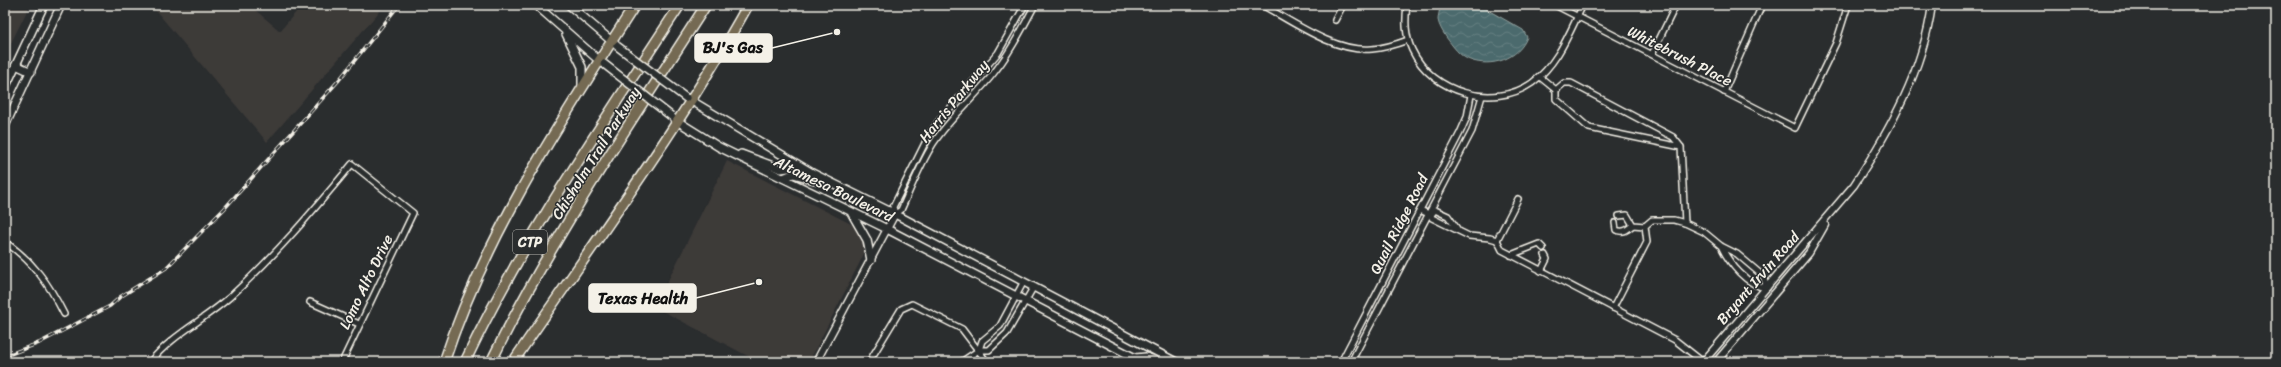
<svg xmlns="http://www.w3.org/2000/svg" width="2281" height="367" font-family="Sriracha,sans-serif">
<style>
.built{fill:#3d3a38}
.water{fill:url(#water-waves);stroke:#8fa09e}
.lines{fill:none;stroke-linecap:round;stroke-linejoin:round}
.minor-casing{stroke:#f4f1e8;stroke-width:8}
.tertiary-casing{stroke:#f4f1e8;stroke-width:9}
.secondary-casing{stroke:#f4f1e8;stroke-width:10}
.motorway-casing{stroke:#f4f1e8;stroke-width:12}
.minor{stroke:#2a2d2e;stroke-width:5}
.tertiary{stroke:#2a2d2e;stroke-width:6}
.secondary{stroke:#2a2d2e;stroke-width:7}
.motorway{stroke:#746b52;stroke-width:9}
.rail-casing{stroke:#f4f1e8;stroke-width:3.5}
.rail{stroke:#2a2d2e;stroke-width:2;stroke-dasharray:6;stroke-linecap:butt}
.secondary-bridge-casing{stroke:#f4f1e8;stroke-width:10;stroke-linecap:butt}
.secondary-bridge{stroke:#2a2d2e;stroke-width:7}
.labels{text-anchor:middle;dominant-baseline:central;stroke-width:3;stroke-linejoin:round;paint-order:stroke}
.shield{fill:#2a2d2e;stroke:#b7b6b0;stroke-width:1}
.shield-label{font-size:14px;font-weight:bold;fill:#f4f1e8}
.street-label{font-size:15px;fill:#f4f1e8;stroke:#2a2d2e}
.leader{fill:none;stroke:#f4f1e8;stroke-width:1.5}
.callout-dot{fill:#f4f1e8;stroke:#2a2d2e;stroke-width:1.5}
.callout{fill:#f4f1e8;stroke:#f4f1e8;stroke-width:1.5}
.callout-label{font-size:16px;text-anchor:middle;font-weight:bold;fill:#111}
</style>
<defs>
<pattern id="water-waves" width="16" height="10" patternUnits="userSpaceOnUse"><rect width="16" height="10" fill="#4b6a6d"/><path d="M0 5q4-4 8 0t8 0" fill="none" stroke="#668082"/></pattern>
</defs>
<rect width="100%" height="100%" fill="#2a2d2e"/>
<filter id="ink" filterUnits="userSpaceOnUse"><feTurbulence type="fractalNoise" baseFrequency=".025" numOctaves="2"/><feDisplacementMap in="SourceGraphic" scale="8" xChannelSelector="R" yChannelSelector="G"/><feConvolveMatrix kernelMatrix="1 2 1 2 8 2 1 2 1" color-interpolation-filters="sRGB"/></filter>
<g filter="url(#ink)">
<g class="built">
<polygon points="5,5 30,5 5,55"/>
<polygon points="151,5 257,5 254,9 280,31 302,5 385,5 267,142"/>
<polygon points="727,161 857,227 863,238 863,256 809,362 759,362 655,307"/>
</g>
<path class="water" d="M1440,5H1479L1523,30L1527,37C1519,59 1491,68 1470,60C1460,57 1452,45 1446,37C1443,32 1439,26 1438,20C1438,16 1440,10 1440,5Z"/>
<g class="lines">
<defs>
<g id="minor">
<path d="M1025,5L998,53L938,122L928,137L893,207L895,214L901,210C911,188 920,165 933,144C950,117 977,96 996,70C1012,50 1023,27 1035,5"/>
<path d="M1262,5C1293,22 1336,53 1372,49C1385,48 1397,44 1408,40"/>
<path d="M1407,5C1405,21 1405,35 1412,50C1432,93 1493,110 1532,83C1558,64 1569,33 1583,5"/>
<polyline points="1555,5 1795,128 1836,43 1848,5"/>
<polyline points="1335,20 1343,5"/>
<polyline points="1652,54 1676,5"/>
<polyline points="1540,77 1556,90"/>
<polyline points="1724,92 1762,5"/>
<polyline points="1681,147 1673,137 1571,83 1564,83 1556,90 1556,99 1589,128 1681,147 1685,223"/>
<polyline points="1420,210 1431,215 1432,218 1469,236 1490,238 1497,240 1502,250 1675,340 1703,362"/>
<polyline points="1431,215 1435,210 1448,216 1458,230"/>
<polyline points="1619,216 1627,215 1633,225 1645,226"/>
<path d="M1615,223L1616,230C1624,233 1627,230 1633,225"/>
<polyline points="1497,240 1518,199"/>
<path d="M5,242C33,261 49,284 64,314"/>
<polyline points="1511,255 1539,244 1543,248"/>
<polyline points="1541,271 1547,259 1545,255"/>
<polyline points="310,302 359,324"/>
<path d="M1613,308L1647,242L1645,226L1652,220H1674L1685,223L1704,232L1721,246L1737,254L1763,276L1767,288C1747,286 1729,263 1721,246"/>
<polyline points="979,350 982,341 1000,326 1023,283"/>
<path d="M150,362C172,335 204,320 230,297C275,256 314,210 352,164L413,213L342,362"/>
<polyline points="869,362 901,309 912,304 962,329 987,362"/>
<polyline points="961,362 979,350 989,350 1007,333 1033,288"/>
<polyline points="1341,362 1460,133 1467,117 1471,95"/>
<polyline points="1351,362 1472,131 1482,96"/>
</g>
<g id="tertiary">
<polyline points="816,362 895,214"/>
<path d="M1703,362L1854,185C1890,130 1923,71 1932,5"/>
<polyline points="1716,362 1809,253 1825,225"/>
</g>
<g id="secondary">
<polyline points="536,5 602,63"/>
<polyline points="569,5 615,44"/>
<polyline points="566,34 582,67 582,86"/>
<polyline points="16,65 31,72"/>
<polyline points="5,88 44,5"/>
<polyline points="687,98 814,174 895,214 1176,362"/>
<polyline points="674,119 719,147 887,229 1143,362"/>
<polyline points="5,126 61,5"/>
<polyline points="741,154 781,169 788,168 793,162"/>
<polyline points="783,178 793,174 829,184"/>
<polyline points="852,214 867,240 871,260"/>
<polyline points="1135,358 1146,357 1160,362"/>
</g>
<g id="motorway">
<path d="M444,362C486,233 562,119 635,5"/>
<path d="M465,362C524,237 605,120 680,5"/>
<path d="M491,362C552,237 631,122 706,5"/>
<path d="M513,362C593,244 679,129 748,5"/>
</g>
</defs>
<use href="#minor" class="minor-casing"/>
<use href="#tertiary" class="tertiary-casing"/>
<use href="#secondary" class="secondary-casing"/>
<use href="#motorway" class="motorway-casing"/>
<use href="#minor" class="minor"/>
<use href="#tertiary" class="tertiary"/>
<use href="#secondary" class="secondary"/>
<use href="#motorway" class="motorway"/>
<defs>
<polyline id="rail" points="5,356 39,343 110,306 120,297 166,268 224,209 339,80 399,5"/>
</defs>
<use href="#rail" class="rail-casing"/>
<use href="#rail" class="rail"/>
<defs>
<g id="secondary-bridge">
<polyline points="617,46 686,98"/>
<polyline points="604,64 671,116"/>
</g>
</defs>
<use href="#secondary-bridge" class="secondary-bridge-casing"/>
<use href="#secondary-bridge" class="secondary-bridge"/>
</g>
</g>
<g class="labels">
<rect class="shield" x="513" y="230" width="34" height="24" rx="3"/>
<g class="shield-label">
<text x="530" y="242">CTP</text>
</g>
<g class="street-label">
<text transform="translate(1680 56) rotate(27)">Whitebrush Place</text>
<text transform="translate(954 101) rotate(-51)">Harris Parkway</text>
<text transform="translate(596 153) rotate(-58)">Chisholm Trail Parkway</text>
<text transform="translate(834 189) rotate(26)">Altamesa Boulevard</text>
<text transform="translate(1399 224) rotate(-63)">Quail Ridge Road</text>
<text transform="translate(1758 278) rotate(-49)">Bryant Irvin Road</text>
<text transform="translate(366 282) rotate(-64)">Lomo Alto Drive</text>
</g>
</g>
<path class="leader" d="M837 32L772 48M759 282L696 298"/>
<g class="callout-dot">
<circle cx="837" cy="32" r="4"/>
<circle cx="759" cy="282" r="4"/>
</g>
<g class="callout">
<rect x="695" y="34" width="77" height="28" rx="4"/>
<rect x="589" y="284" width="107" height="28" rx="4"/>
</g>
<g class="callout-label">
<text x="733" y="53">BJ's Gas</text>
<text x="643" y="304">Texas Health</text>
</g>
<rect width="2281" height="367" fill="none" stroke="#2a2d2e" stroke-width="20"/>
<rect x="10" y="10" width="2261" height="347" fill="none" stroke="#f4f1e8" stroke-width="1.5" filter="url(#ink)"/>
</svg>
